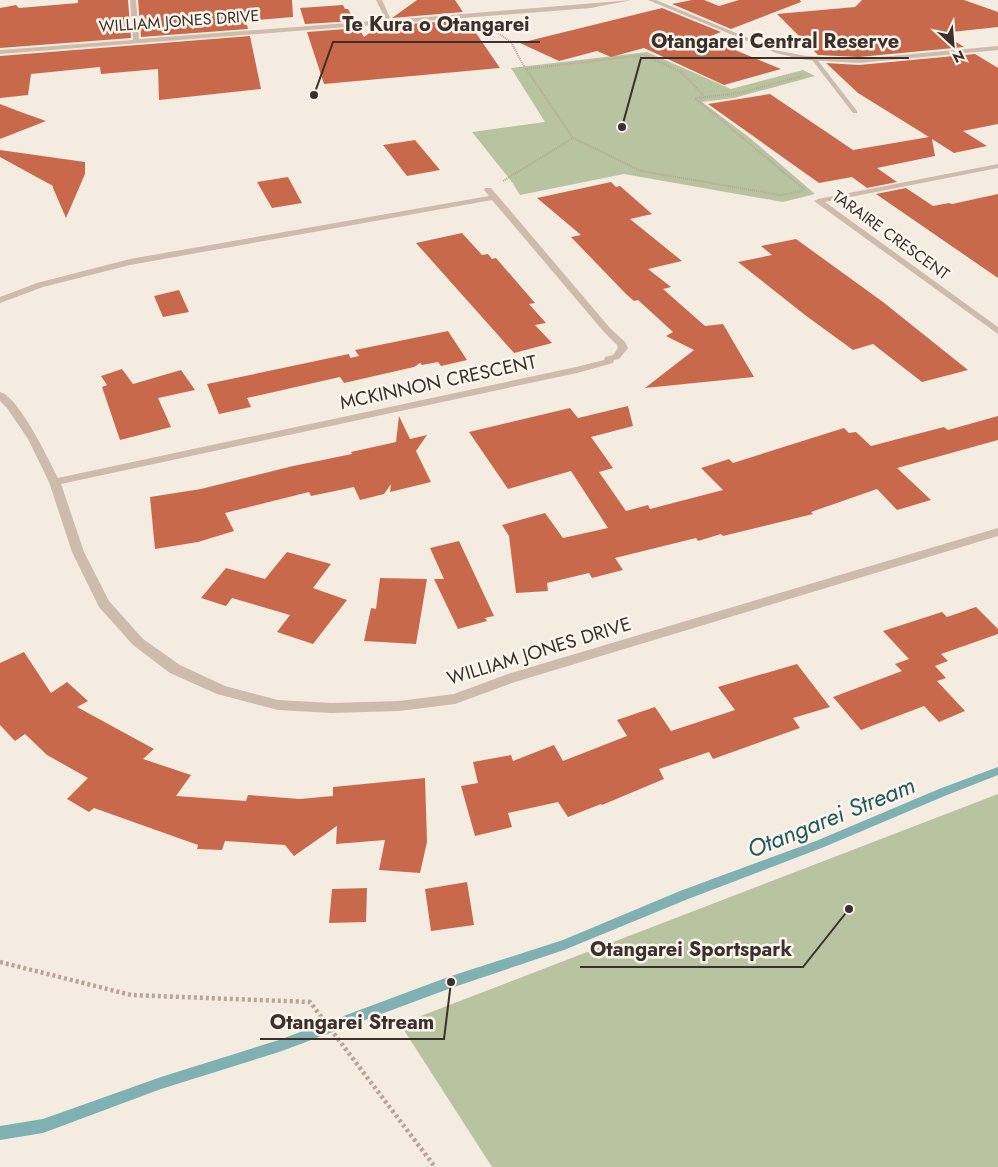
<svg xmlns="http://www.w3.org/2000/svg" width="998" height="1167" font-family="Jost,sans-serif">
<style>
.green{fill:#b8c4a0}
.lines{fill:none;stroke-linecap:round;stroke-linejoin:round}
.stream{fill:#7fb0b2;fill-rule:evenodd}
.building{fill:#c8694b}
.path-far1{stroke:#b9a596;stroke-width:2;stroke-dasharray:1 1;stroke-linecap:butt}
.path{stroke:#b9a596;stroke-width:4.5;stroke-dasharray:3 3;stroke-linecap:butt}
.service{fill:#cdbbac;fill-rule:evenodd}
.minor{fill:#cdbbac;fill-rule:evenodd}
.labels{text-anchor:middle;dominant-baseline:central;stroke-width:5;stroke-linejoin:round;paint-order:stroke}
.far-street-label{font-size:16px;fill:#3b302b;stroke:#fbf5ee}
.street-label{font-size:19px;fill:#3b302b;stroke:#fbf5ee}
.near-water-label{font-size:24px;font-style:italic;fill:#1f5a5e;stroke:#fbf5ee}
.leader{fill:none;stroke:#3b302b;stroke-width:2}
.callout-dot{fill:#3b302b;stroke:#fbf5ee;stroke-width:2}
.callout-label{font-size:20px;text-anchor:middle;font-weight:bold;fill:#3b302b;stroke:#fbf5ee;stroke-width:5;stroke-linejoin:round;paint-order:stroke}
</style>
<rect width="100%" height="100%" fill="#f4ebe1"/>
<g class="green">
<polygon points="647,52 731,89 803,70 815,76 734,98 702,102 750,138 815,194 783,202 624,174 520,195 512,182 472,132 545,122 511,68"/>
<polygon points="998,794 998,1167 492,1167 400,1024"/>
</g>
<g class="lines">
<polygon class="stream" points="998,767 998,775 947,795 824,847 688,899 564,950 451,988 279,1052 161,1089 43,1133 0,1140 0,1126 43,1119 161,1077 279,1040 451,976 563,940 680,891 816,841 939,789"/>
</g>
<g class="building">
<polygon points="78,0 128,0 131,38 0,48 0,8 16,5 19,8 78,3"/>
<polygon points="138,0 292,0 293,17 246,21 248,29 141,37"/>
<polygon points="417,0 455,0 463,12 392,18"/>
<polygon points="692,0 704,0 719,6 739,0 800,0 801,2 731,29 672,4"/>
<polygon points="862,0 964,0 998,12 998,27 942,33 964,47 859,57 818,55 777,14 855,7"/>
<polygon points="343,5 345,9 348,9 355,21 305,24 300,8"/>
<polygon points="662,8 721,32 706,38 781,69 724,85 644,48 611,57 597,51 559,61 520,43"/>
<polygon points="467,20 500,68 324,84 307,32 359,28 364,37 379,26"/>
<polygon points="250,36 261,89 159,100 158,69 101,74 100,67 31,74 28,95 0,98 0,56"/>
<polygon points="975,54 998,68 998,124 963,131 987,146 954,153 932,139 935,156 877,168 897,182 867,188 852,177 819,183 708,104 770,94 853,150 929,137 858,93 826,63 859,65"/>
<polygon points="0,104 18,111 46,121 0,139"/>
<polygon points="415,140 440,170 407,176 383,145"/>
<polygon points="0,150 85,162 85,174 66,218 53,188 53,186 0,157"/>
<polygon points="288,177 302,203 272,208 257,182"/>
<polygon points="611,182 616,187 620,186 652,214 630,219 682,261 648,269 671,287 663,289 705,326 723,324 754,377 645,388 694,350 666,336 673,332 638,300 634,301 626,294 571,237 581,235 537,198"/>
<polygon points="906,188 933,206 949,203 952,204 998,194 998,278 876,194"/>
<polygon points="462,233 482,255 488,254 492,259 496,258 535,303 529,304 546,323 535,325 552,343 514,353 416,243"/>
<polygon points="796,239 883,302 968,370 922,382 873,344 853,350 805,315 738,262 772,255 761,246"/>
<polygon points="179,290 189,312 163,317 154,296"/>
<polygon points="448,331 467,360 441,366 438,362 422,365 420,363 414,367 344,383 340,377 247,398 251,407 219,414 207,384 349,354 350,358 359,356 355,350"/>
<polygon points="122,369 133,384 181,370 195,390 158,398 171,427 120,440 102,387 107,385 101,376"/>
<polygon points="628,406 633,426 591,437 613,468 599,472 626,511 648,505 650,509 723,490 701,468 729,459 733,463 844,428 849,433 856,432 871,446 944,427 948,430 998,416 998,440 897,468 931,500 897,510 877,489 811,512 813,514 723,536 721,534 698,541 696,538 615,558 623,570 592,578 589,573 547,583 548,591 516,593 509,536 502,525 545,513 563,538 608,528 571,471 508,489 469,432 570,408 578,418"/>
<polygon points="399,416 410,439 427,435 416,451 431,482 390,492 391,484 384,494 360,500 354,487 311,496 309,492 225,513 234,531 198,542 155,549 150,497 201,489 293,466 352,454 351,452 396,442"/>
<polygon points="459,541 494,616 485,618 487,621 458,629 434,579 444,579 430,548"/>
<polygon points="287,552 331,564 313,588 347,600 313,644 277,632 290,615 232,598 226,606 201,598 226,568 265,579"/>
<polygon points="380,578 427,579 416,644 364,641 371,608 376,609"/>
<polygon points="976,607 998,629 998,634 941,654 948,661 935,666 946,678 937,681 965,711 939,722 924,706 861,730 833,697 902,671 895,664 909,659 883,631 942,612 947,617"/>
<polygon points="24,652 51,693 67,682 88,701 77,707 154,749 143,759 191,775 176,796 246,801 248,795 300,799 333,796 333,787 425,778 427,842 420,873 379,870 385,840 336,844 337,826 294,856 285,845 225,841 222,850 197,849 198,845 94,808 89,812 67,799 88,778 47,755 25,734 15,741 0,725 0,663"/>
<polygon points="797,664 830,707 793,718 800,728 713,759 709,752 659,769 664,779 602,805 601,804 568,817 558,802 508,813 512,827 475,836 461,786 478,783 473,762 511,755 513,761 554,745 563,761 627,736 617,720 655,707 671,731 735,710 718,687"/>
<polygon points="467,882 474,925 431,931 425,889"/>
<polygon points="367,888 366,922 329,923 332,889"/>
</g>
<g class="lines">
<g class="path-far1">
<polyline points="495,31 511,42 522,63 573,138 641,171 780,195 803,191"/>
<polyline points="525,69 644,55 681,72 705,97 695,98 805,190"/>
<polyline points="705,97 740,93 802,76"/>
<polyline points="503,181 573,138"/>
</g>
<polyline class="path" points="0,962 131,995 310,1002 435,1167"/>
<polygon class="service" points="812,58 816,58 857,111 857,113 853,113 812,60"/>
<g class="minor">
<polygon points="130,0 136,0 139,39 386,20 376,0 382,0 391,20 632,0 591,8 0,54 0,50 133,40"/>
<polygon points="648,0 656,0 780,51 806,56 859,59 998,46 998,50 859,63 806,60 776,53"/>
<polygon points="998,164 998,168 825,202 998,327 998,334 814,201 818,199"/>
<path d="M485,188H491L610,328L625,342L628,348L619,359L614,360L613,363L577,373L61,484L84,552L109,601L143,639L180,665L225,686L278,700L332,703L399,701L454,694L511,673L998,528V536L515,682L455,704L399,711L332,713L278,710L217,694L170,673L133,645L99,607L72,552L49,482L28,439L7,408L0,401V392C19,397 49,460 58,478L576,367L604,360L605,357L613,355L618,348L617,345L604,332L492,200L130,265L43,287L0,303V297L37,283L130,259L489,196L484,190Z"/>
</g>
</g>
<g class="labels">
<g class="far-street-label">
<text transform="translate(179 21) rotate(-4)">WILLIAM JONES DRIVE</text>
<text transform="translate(891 235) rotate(36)">TARAIRE CRESCENT</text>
</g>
<g class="street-label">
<text transform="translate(438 382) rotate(-12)">MCKINNON CRESCENT</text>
<text transform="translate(539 651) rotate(-17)">WILLIAM JONES DRIVE</text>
</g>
<g class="near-water-label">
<text transform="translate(831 817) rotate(-22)">Otangarei Stream</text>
</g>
</g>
<path class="leader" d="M314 95L333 42H540M622 127L641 58H909M849 909L803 967H580M451 982L444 1039H260"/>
<g class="callout-dot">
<circle cx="314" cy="95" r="5"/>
<circle cx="622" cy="127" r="5"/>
<circle cx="849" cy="909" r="5"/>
<circle cx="451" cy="982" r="5"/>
</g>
<g class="callout-label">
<text x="436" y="31">Te Kura o Otangarei</text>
<text x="775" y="48">Otangarei Central Reserve</text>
<text x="691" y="956">Otangarei Sportspark</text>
<text x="352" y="1029">Otangarei Stream</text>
</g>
<g transform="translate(953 45) rotate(154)" stroke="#fbf5ee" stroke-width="4" paint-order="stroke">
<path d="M0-4L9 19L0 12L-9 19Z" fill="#3b302b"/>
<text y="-8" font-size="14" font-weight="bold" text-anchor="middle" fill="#3b302b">N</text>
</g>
</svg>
